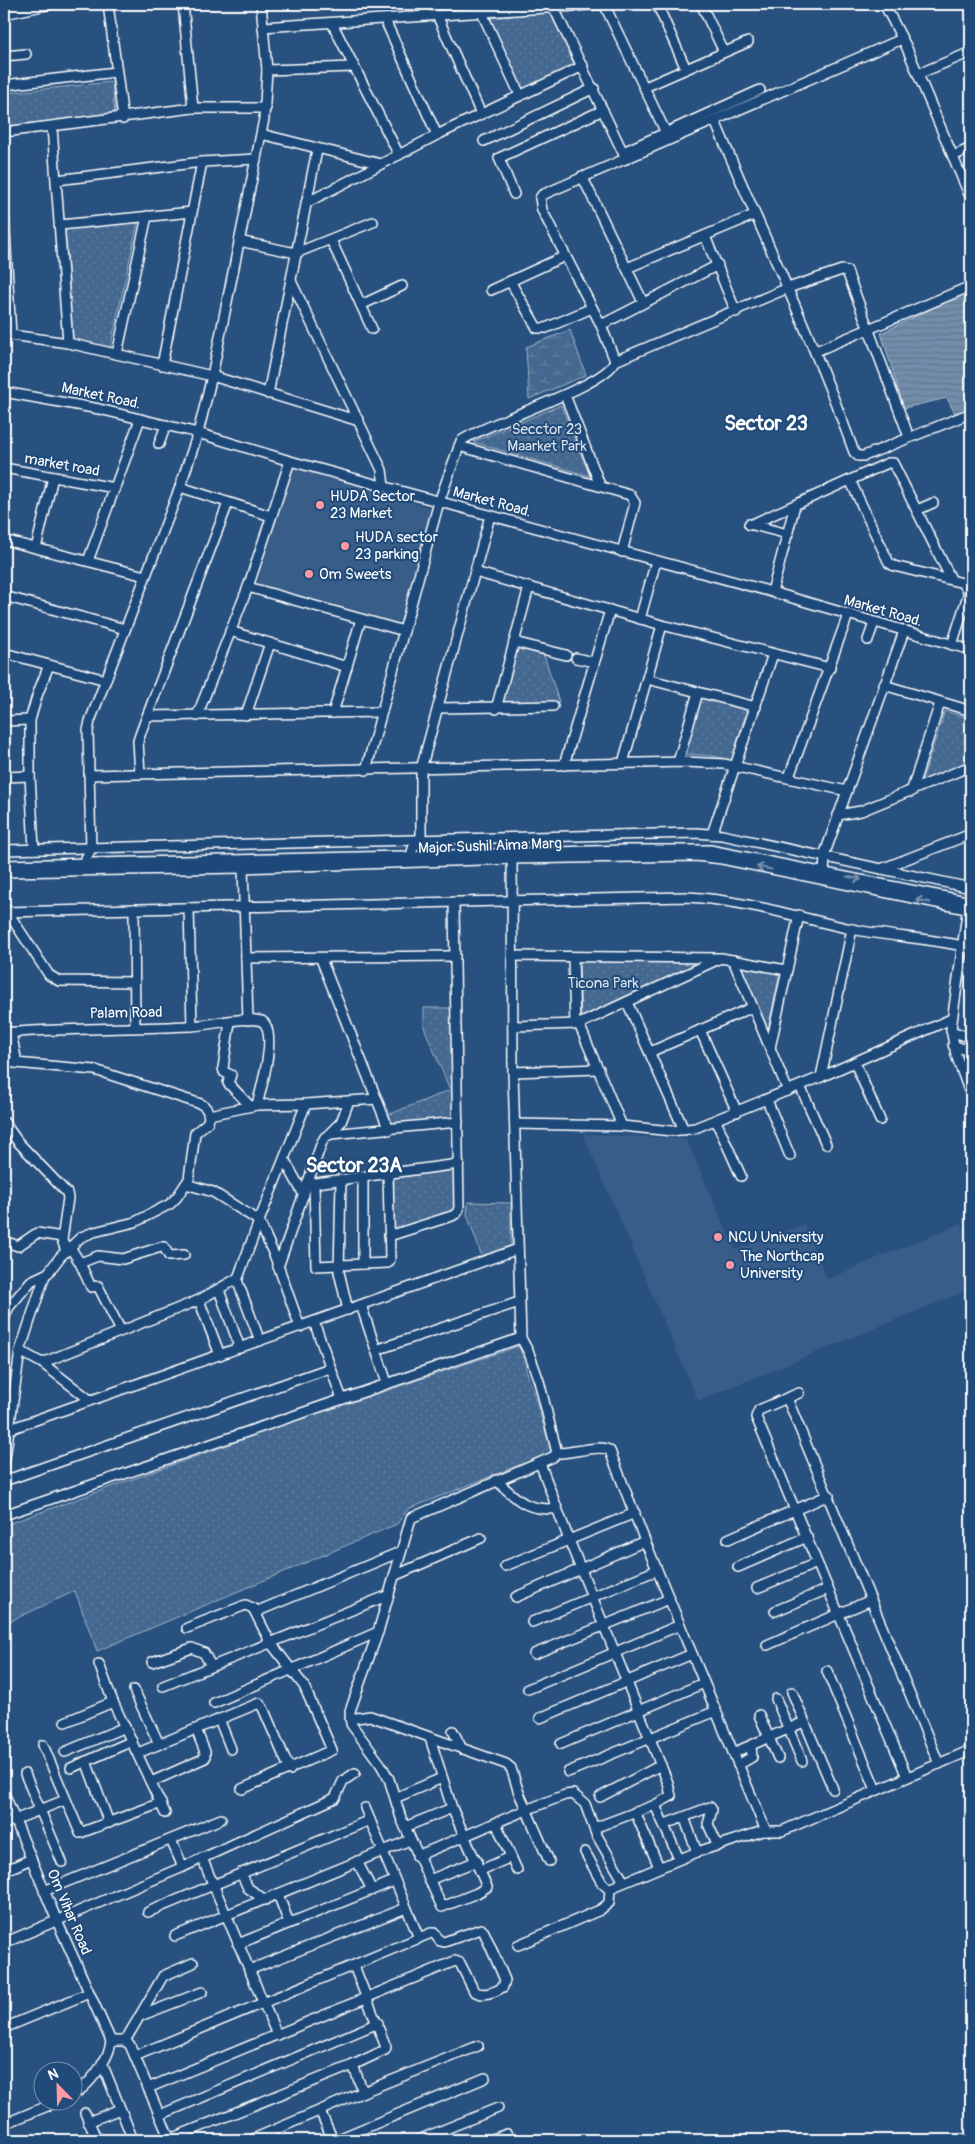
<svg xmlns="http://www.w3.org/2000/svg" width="975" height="2144" font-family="Pangolin,sans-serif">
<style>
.built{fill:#375d88}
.wetland{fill:url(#wetland-marsh);stroke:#a2b4c8}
.park{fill:url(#park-dots);stroke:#a2b4c8}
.water{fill:url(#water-rules);stroke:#aabbcd}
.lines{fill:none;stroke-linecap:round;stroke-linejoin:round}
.minor-casing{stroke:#fff;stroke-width:12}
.minor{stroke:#1f4a7a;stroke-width:9}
.oneway{stroke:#7992af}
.poi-dot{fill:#ff9aa2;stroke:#1f4a7a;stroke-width:2}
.labels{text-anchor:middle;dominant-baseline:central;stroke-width:4;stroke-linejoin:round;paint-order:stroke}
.street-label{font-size:15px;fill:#fff;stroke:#1f4a7a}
.park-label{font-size:15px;fill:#dae1e9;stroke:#1f4a7a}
.poi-label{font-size:15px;fill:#fff;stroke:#1f4a7a;text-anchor:start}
.district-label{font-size:20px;font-weight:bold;fill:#fff;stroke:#1f4a7a}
</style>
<defs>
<pattern id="wetland-marsh" width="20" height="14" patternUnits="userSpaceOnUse" patternTransform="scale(1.25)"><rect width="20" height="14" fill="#446890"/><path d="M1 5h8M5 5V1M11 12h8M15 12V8" fill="none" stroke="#607fa1"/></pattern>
<pattern id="park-dots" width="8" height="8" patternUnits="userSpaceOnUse" patternTransform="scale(1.25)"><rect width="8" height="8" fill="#446890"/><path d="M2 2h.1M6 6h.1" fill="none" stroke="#607fa1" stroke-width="1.8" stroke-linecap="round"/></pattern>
<pattern id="water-rules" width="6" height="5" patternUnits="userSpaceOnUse" patternTransform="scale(1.25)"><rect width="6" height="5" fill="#718dab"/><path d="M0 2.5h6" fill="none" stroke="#64768a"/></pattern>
</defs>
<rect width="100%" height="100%" fill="#28517f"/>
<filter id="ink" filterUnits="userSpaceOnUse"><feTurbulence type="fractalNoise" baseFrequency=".02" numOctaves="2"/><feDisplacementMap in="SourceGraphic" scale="10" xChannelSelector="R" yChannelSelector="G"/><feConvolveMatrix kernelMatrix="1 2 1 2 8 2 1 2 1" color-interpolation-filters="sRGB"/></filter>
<g filter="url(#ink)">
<g class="built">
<polygon points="292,467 434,509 399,625 257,584"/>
<polygon points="583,1134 686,1139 735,1250 804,1224 827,1279 961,1223 971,1246 971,1289 698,1401"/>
</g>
<polygon class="wetland" points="570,330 586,375 529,399 526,347"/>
<g class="park">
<polygon points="550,12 575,66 521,91 490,18"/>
<polygon points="112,82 115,115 4,127 4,93"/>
<polygon points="138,222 110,349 73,341 65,229"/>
<polygon points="561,405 590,476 473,442"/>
<polygon points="517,648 544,655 559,702 502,703"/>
<polygon points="701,697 747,709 732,760 712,756 685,754"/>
<polygon points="945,711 971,719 971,763 921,783"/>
<polygon points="579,961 702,961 581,1018"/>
<polygon points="740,964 780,973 768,1029"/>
<polygon points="424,1008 452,1008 454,1117 392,1126 388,1115 450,1090 424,1027"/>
<polygon points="455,1170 455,1210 392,1230 394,1178"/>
<polygon points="468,1202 511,1203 511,1246 482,1257 467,1214"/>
<polygon points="519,1346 552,1452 408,1509 397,1524 97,1651 75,1591 4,1624 5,1525 272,1429"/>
</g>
<polygon class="water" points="971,290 971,412 957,418 947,398 904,408 881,333"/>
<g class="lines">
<defs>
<g id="minor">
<polyline points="108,4 123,119"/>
<polyline points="183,4 193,108"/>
<polyline points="425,4 425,16"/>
<polyline points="604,4 668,137"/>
<polyline points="657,4 686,69"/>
<polyline points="701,4 724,52"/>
<polyline points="884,4 906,46 971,199"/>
<polyline points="554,8 626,159"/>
<polyline points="481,11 520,95"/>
<polyline points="4,14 52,4"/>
<polyline points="437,15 481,114"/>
<polyline points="385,20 437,135"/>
<polyline points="332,23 399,155"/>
<polyline points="263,27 604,4"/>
<polyline points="4,56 26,54"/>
<polyline points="267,70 354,67"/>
<polyline points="918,74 971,52"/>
<polyline points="4,85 116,72"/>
<polyline points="645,87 748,42"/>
<path d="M715,121C761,231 813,339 854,452L858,456H864L971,413"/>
<polyline points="52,127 68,343"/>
<polyline points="4,132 193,108 266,108"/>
<polyline points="261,134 381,164"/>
<polyline points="484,141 594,88"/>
<polyline points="623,152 760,90"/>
<polyline points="953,156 971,148"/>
<polyline points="582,176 643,302"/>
<polyline points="57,180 202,162 256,159"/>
<polyline points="514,194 499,158 603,110"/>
<polyline points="306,203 437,135 583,66"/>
<polyline points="4,214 11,335"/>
<polyline points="60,225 192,212"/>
<polyline points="705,236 736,312"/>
<polyline points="331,240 372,329"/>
<polyline points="239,241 296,253 373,222"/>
<polyline points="627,268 754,215"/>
<polyline points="291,281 382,470 384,486"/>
<polyline points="510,281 537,328 546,328 592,308"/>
<polyline points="491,290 565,256"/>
<polyline points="361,305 402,286"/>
<polyline points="601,325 718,265"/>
<polyline points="4,334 68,343 212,376 359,421"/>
<polyline points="816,351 971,286"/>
<polyline points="117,354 147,216"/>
<polyline points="615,361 788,288 842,270 847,271 849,277 909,437"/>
<polyline points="162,365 202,162"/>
<polyline points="4,392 99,409 198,433 290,461 772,592 971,650"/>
<polyline points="268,394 317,150"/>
<polyline points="565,395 600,485"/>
<polyline points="159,444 166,425"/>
<polyline points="459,446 630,495 635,503 622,552"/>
<polyline points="4,468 115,488"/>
<polyline points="850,480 889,563 894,566 963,583 969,592 952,645"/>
<polyline points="180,487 271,516"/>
<polyline points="917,510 933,503"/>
<polyline points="749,524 788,534"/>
<polyline points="750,525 888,463 893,463 951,579"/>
<polyline points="4,540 145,576"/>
<polyline points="36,548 53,477"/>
<polyline points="88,561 140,419"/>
<polyline points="475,572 662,625 830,668"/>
<polyline points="248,587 404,631"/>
<polyline points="772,592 795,505"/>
<polyline points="4,596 125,629"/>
<polyline points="640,619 656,561"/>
<polyline points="230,631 347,667"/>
<polyline points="868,640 874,623"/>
<polyline points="514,642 566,655"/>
<polyline points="4,653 106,680"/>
<polyline points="576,658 594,662"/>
<polyline points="647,679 756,707"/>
<polyline points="884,685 971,711"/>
<polyline points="438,708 553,706"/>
<polyline points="496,709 529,587"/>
<polyline points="333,713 361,619"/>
<polyline points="246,715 270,643"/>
<polyline points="148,716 382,712"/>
<polyline points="197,716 248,587 290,461"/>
<polyline points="4,721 30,720"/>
<polyline points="678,762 698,692"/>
<polyline points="623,763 662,625"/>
<polyline points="564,765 610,610"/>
<path d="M366,770L439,502L461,441C487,422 607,386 615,361L601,325L542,210L540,198L542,195L902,39"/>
<polyline points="140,774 138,741 141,732 228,503"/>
<polyline points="89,775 686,762 724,764 847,791"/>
<polyline points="4,777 30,776"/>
<polyline points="789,777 848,615"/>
<polyline points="911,792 940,703"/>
<polyline points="838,815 861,811 971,766"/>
<polyline points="712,834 773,654"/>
<polyline points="34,849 30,776 30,720 38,693 49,665"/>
<polyline points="4,850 696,833 722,835 971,888"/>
<polyline points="429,855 427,849 421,842 421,769 490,516"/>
<polyline points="411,856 413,848 421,842"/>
<polyline points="419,856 626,850 710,850 971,902"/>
<polyline points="4,865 403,856"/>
<polyline points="243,868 248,1020"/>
<polyline points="85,869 86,858 91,849 88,731 90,721 180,487 198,433 212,376 264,119 267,70 261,4"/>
<polyline points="881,869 971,834"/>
<polyline points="4,872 243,868 512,859 696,856 722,859 971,910"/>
<polyline points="824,877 825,853 904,631"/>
<polyline points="968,906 951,1029 956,1055 971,1096"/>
<polyline points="5,908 49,975 59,981 134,982"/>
<polyline points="189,908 192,1026"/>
<polyline points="134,909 135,1027"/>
<path d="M4,912L687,897C743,900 797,917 851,929C891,937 932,938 971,948"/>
<polyline points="514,956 721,958 786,970"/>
<polyline points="573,957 575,1025"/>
<polyline points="246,958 455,956"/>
<polyline points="321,959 389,1130"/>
<polyline points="733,960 788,1091"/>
<polyline points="627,1002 684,1130"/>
<polyline points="230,1022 223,1068 224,1072 231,1075 228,1083 250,1106"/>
<polyline points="579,1024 622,1126"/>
<polyline points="513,1026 579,1024 719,959"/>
<polyline points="700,1030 737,1112"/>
<polyline points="951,1031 971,1038"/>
<polyline points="11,1032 17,1063"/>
<path d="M4,1033C66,1028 128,1029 190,1026C212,1025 242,1016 262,1021C278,1032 261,1089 257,1105"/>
<polyline points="953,1045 971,1052"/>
<polyline points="770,1048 799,915"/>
<polyline points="650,1052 753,1007"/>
<path d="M4,1062L95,1070L201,1104C208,1108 210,1114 208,1122L195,1133L189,1179L177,1197L170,1204L135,1222L94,1232L81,1237L60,1257L48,1273L31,1281L9,1307L4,1319"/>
<polyline points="855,1063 880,1120"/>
<polyline points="513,1072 599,1069"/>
<polyline points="821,1077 852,929"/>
<polyline points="800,1086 826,1144"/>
<polyline points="767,1100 790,1156"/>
<polyline points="209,1115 257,1105 306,1104 377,1099"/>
<polyline points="716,1121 741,1176"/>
<polyline points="4,1122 18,1142 67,1193 68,1198 62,1240 66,1251"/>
<polyline points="515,1124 622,1126 672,1131 695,1128 821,1077 951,1019"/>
<polyline points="327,1136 341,1122 349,1101"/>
<polyline points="284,1159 304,1195"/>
<polyline points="341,1180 339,1272 348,1310"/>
<polyline points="314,1183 316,1266 388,1263 390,1260 388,1174"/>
<polyline points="186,1184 213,1192 259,1221 275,1257 300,1327"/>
<polyline points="308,1184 459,1164"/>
<polyline points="389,1236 452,1216 457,1213 459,1208 454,903"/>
<polyline points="4,1241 18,1246 37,1233 62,1237"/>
<polyline points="70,1247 80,1263 98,1256 123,1259 161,1247 164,1247 169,1256 184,1255"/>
<polyline points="80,1263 91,1287 98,1286 121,1331"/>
<polyline points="363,1264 363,1177"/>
<polyline points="278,1267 322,1142 325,1137 331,1134 458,1122"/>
<polyline points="237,1280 260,1341"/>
<polyline points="219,1290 240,1348"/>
<polyline points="199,1300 220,1355"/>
<polyline points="361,1305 387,1383"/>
<polyline points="314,1322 342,1399"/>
<polyline points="376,1350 519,1302"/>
<polyline points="20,1351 42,1363 90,1400"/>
<polyline points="42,1363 199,1300 238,1278 259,1221 306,1104"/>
<polyline points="799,1393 759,1410 756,1417 907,1777"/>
<polyline points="787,1398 939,1764"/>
<polyline points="10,1429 518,1249"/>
<path d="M557,1453C570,1454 602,1443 610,1451L645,1541L766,1831"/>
<polyline points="540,1463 569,1540 668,1783 671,1796 655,1805 679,1859"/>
<polyline points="4,1465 20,1351 45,1275"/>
<path d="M496,1480C519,1501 525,1510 557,1509"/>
<polyline points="4,1481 330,1368"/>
<polyline points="4,1515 521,1338"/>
<polyline points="728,1539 829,1495"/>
<polyline points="505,1566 635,1513"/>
<polyline points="738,1567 807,1537"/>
<polyline points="394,1576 481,1538"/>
<polyline points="757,1588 817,1563"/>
<polyline points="516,1597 645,1541"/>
<polyline points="775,1611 828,1589"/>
<polyline points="532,1622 657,1570"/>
<polyline points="187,1628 243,1606 246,1605 258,1611 400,1552"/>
<polyline points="767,1645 871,1600"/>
<polyline points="534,1654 669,1599"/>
<polyline points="152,1662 192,1648 204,1653 211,1666"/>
<polyline points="99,1664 113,1702 165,1813"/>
<polyline points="827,1671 876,1790"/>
<polyline points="163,1686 389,1595"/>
<polyline points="528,1689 680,1625"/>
<polyline points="134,1690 159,1744"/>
<polyline points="792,1692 833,1789"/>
<polyline points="776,1699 802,1761"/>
<polyline points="214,1703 378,1632"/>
<polyline points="759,1715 778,1758"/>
<polyline points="540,1718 692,1654"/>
<polyline points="219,1719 231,1749"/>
<polyline points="350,1719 370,1716 506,1764 511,1768 519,1793 549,1861"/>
<polyline points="65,1722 113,1702"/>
<polyline points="453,1731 462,1749"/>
<polyline points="430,1738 452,1808 487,1887 477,1893 442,1907 401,1818 389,1779 381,1765 351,1724 350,1711 378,1632 411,1518 553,1457 557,1453 539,1381 529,1353 521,1338 513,1072 512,852"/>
<polyline points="561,1744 704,1683"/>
<polyline points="43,1745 80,1833 161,1803"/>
<polyline points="65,1752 125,1727"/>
<polyline points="138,1753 259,1703 263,1708 290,1770"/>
<polyline points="733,1753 804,1722"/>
<polyline points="86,1761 109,1823"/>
<polyline points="738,1765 752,1757 751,1746"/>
<polyline points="71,1768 132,1741"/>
<polyline points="568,1772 716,1711"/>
<polyline points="25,1774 62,1862"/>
<polyline points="151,1782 205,1758 205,1752 196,1729"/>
<polyline points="242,1789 332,1750 304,1686 270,1642 254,1610"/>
<path d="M4,1793L57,1921L111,2041C110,2058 88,2088 72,2095"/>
<polyline points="600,1797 661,1765"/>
<polyline points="395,1798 442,1778"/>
<polyline points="365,1808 419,1938"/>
<polyline points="635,1812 659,1867"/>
<polyline points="684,1817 697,1852"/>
<polyline points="496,1823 517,1870"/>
<polyline points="4,1824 65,1800"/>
<polyline points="665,1824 710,1807 712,1810 708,1824 718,1846"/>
<polyline points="405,1827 452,1808"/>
<polyline points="594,1828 655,1805"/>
<polyline points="171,1840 183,1867"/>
<polyline points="585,1852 602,1883 610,1890"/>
<polyline points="417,1856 526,1810 565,1795 573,1794 585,1804 596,1834 624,1882"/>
<polyline points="202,1858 277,2035"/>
<polyline points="357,1861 372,1890"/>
<polyline points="481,1870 511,1857"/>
<polyline points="4,1871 31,1859"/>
<polyline points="241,1873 248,1888 265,1900"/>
<polyline points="429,1880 477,1861"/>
<polyline points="44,1891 221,1819"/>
<polyline points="278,1894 289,1923"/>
<polyline points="148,1912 370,1820"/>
<polyline points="175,1936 410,1840"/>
<polyline points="4,1943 183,1867 335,1798 343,1781 355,1773"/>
<polyline points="238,1944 394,1881"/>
<polyline points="518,1945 600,1910 609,1903 610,1890 613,1887 697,1852 763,1831 782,1831 971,1750"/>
<polyline points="249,1970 406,1908"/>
<polyline points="140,2016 202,1992"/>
<polyline points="4,2028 89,1993"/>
<polyline points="111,2041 125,2041 130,2045 170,2140"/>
<polyline points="125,2041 163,1976 193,1963"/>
<path d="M135,2056L431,1933H434L440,1941L444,1942L481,1929L484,1932L505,1980L503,1987C495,1992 483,1997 474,1991L460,1963L455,1961L148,2088"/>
<polyline points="102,2063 133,2140"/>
<polyline points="353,2065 363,2092"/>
<polyline points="320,2111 333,2140"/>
<polyline points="85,2113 97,2140"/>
<polyline points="160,2115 378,2023"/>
<polyline points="88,2122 120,2109"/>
<polyline points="4,2124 57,2102"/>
<polyline points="170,2139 353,2065 385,2050 386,2047 354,1966"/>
<polyline points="251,2140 363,2092 478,2046"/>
<polyline points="336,2140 485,2078"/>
<polyline points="418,2140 498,2108"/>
<polyline points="490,2140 507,2134"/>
</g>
</defs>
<use href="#minor" class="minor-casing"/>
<use href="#minor" class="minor"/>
</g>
<defs><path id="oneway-shaft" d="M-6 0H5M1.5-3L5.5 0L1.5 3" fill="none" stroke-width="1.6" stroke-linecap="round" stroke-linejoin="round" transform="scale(1.25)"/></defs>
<g class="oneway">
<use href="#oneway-shaft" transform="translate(764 868) rotate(-168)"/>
<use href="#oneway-shaft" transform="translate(854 878) rotate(12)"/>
<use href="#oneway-shaft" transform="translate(923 901) rotate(-169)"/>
</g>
</g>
<g class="poi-dot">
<circle cx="320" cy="505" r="5"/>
<circle cx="345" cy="546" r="5"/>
<circle cx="309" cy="574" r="5"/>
<circle cx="718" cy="1237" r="5"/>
<circle cx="730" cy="1265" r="5"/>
</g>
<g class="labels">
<g class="street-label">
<text transform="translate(101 396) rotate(12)">Market Road.</text>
<text transform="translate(62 465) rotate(10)">market road</text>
<text transform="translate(492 502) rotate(15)">Market Road.</text>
<text transform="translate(883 611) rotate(16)">Market Road.</text>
<text transform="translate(490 846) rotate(-2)">Major Sushil Aima Marg</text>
<text transform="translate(126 1013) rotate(-1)">Palam Road</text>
<text transform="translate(69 1912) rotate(67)">Om Vihar Road</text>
</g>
<g class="park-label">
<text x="547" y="429">Secctor 23<tspan x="547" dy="17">Maarket Park</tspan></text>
<text x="603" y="983">Ticona Park</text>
</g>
<g class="poi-label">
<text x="330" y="496">HUDA Sector<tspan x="330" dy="17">23 Market</tspan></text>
<text x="355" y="537">HUDA sector<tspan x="355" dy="17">23 parking</tspan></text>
<text x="319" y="574">Om Sweets</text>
<text x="728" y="1237">NCU University</text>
<text x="740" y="1256">The Northcap<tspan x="740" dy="17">University</tspan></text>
</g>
<g class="district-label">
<text x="766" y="423">Sector 23</text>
<text x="354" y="1165">Sector 23A</text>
</g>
</g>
<rect width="975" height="2144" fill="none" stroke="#1f4a7a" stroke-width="20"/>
<rect x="10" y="10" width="955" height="2124" fill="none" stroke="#fff" stroke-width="2" filter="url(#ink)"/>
<g transform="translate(58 2086) rotate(337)"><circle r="24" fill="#1f4a7a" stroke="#7992af"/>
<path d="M0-4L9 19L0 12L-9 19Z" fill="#ff9aa2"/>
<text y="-8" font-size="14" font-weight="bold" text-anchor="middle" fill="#ffffff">N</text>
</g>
</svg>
